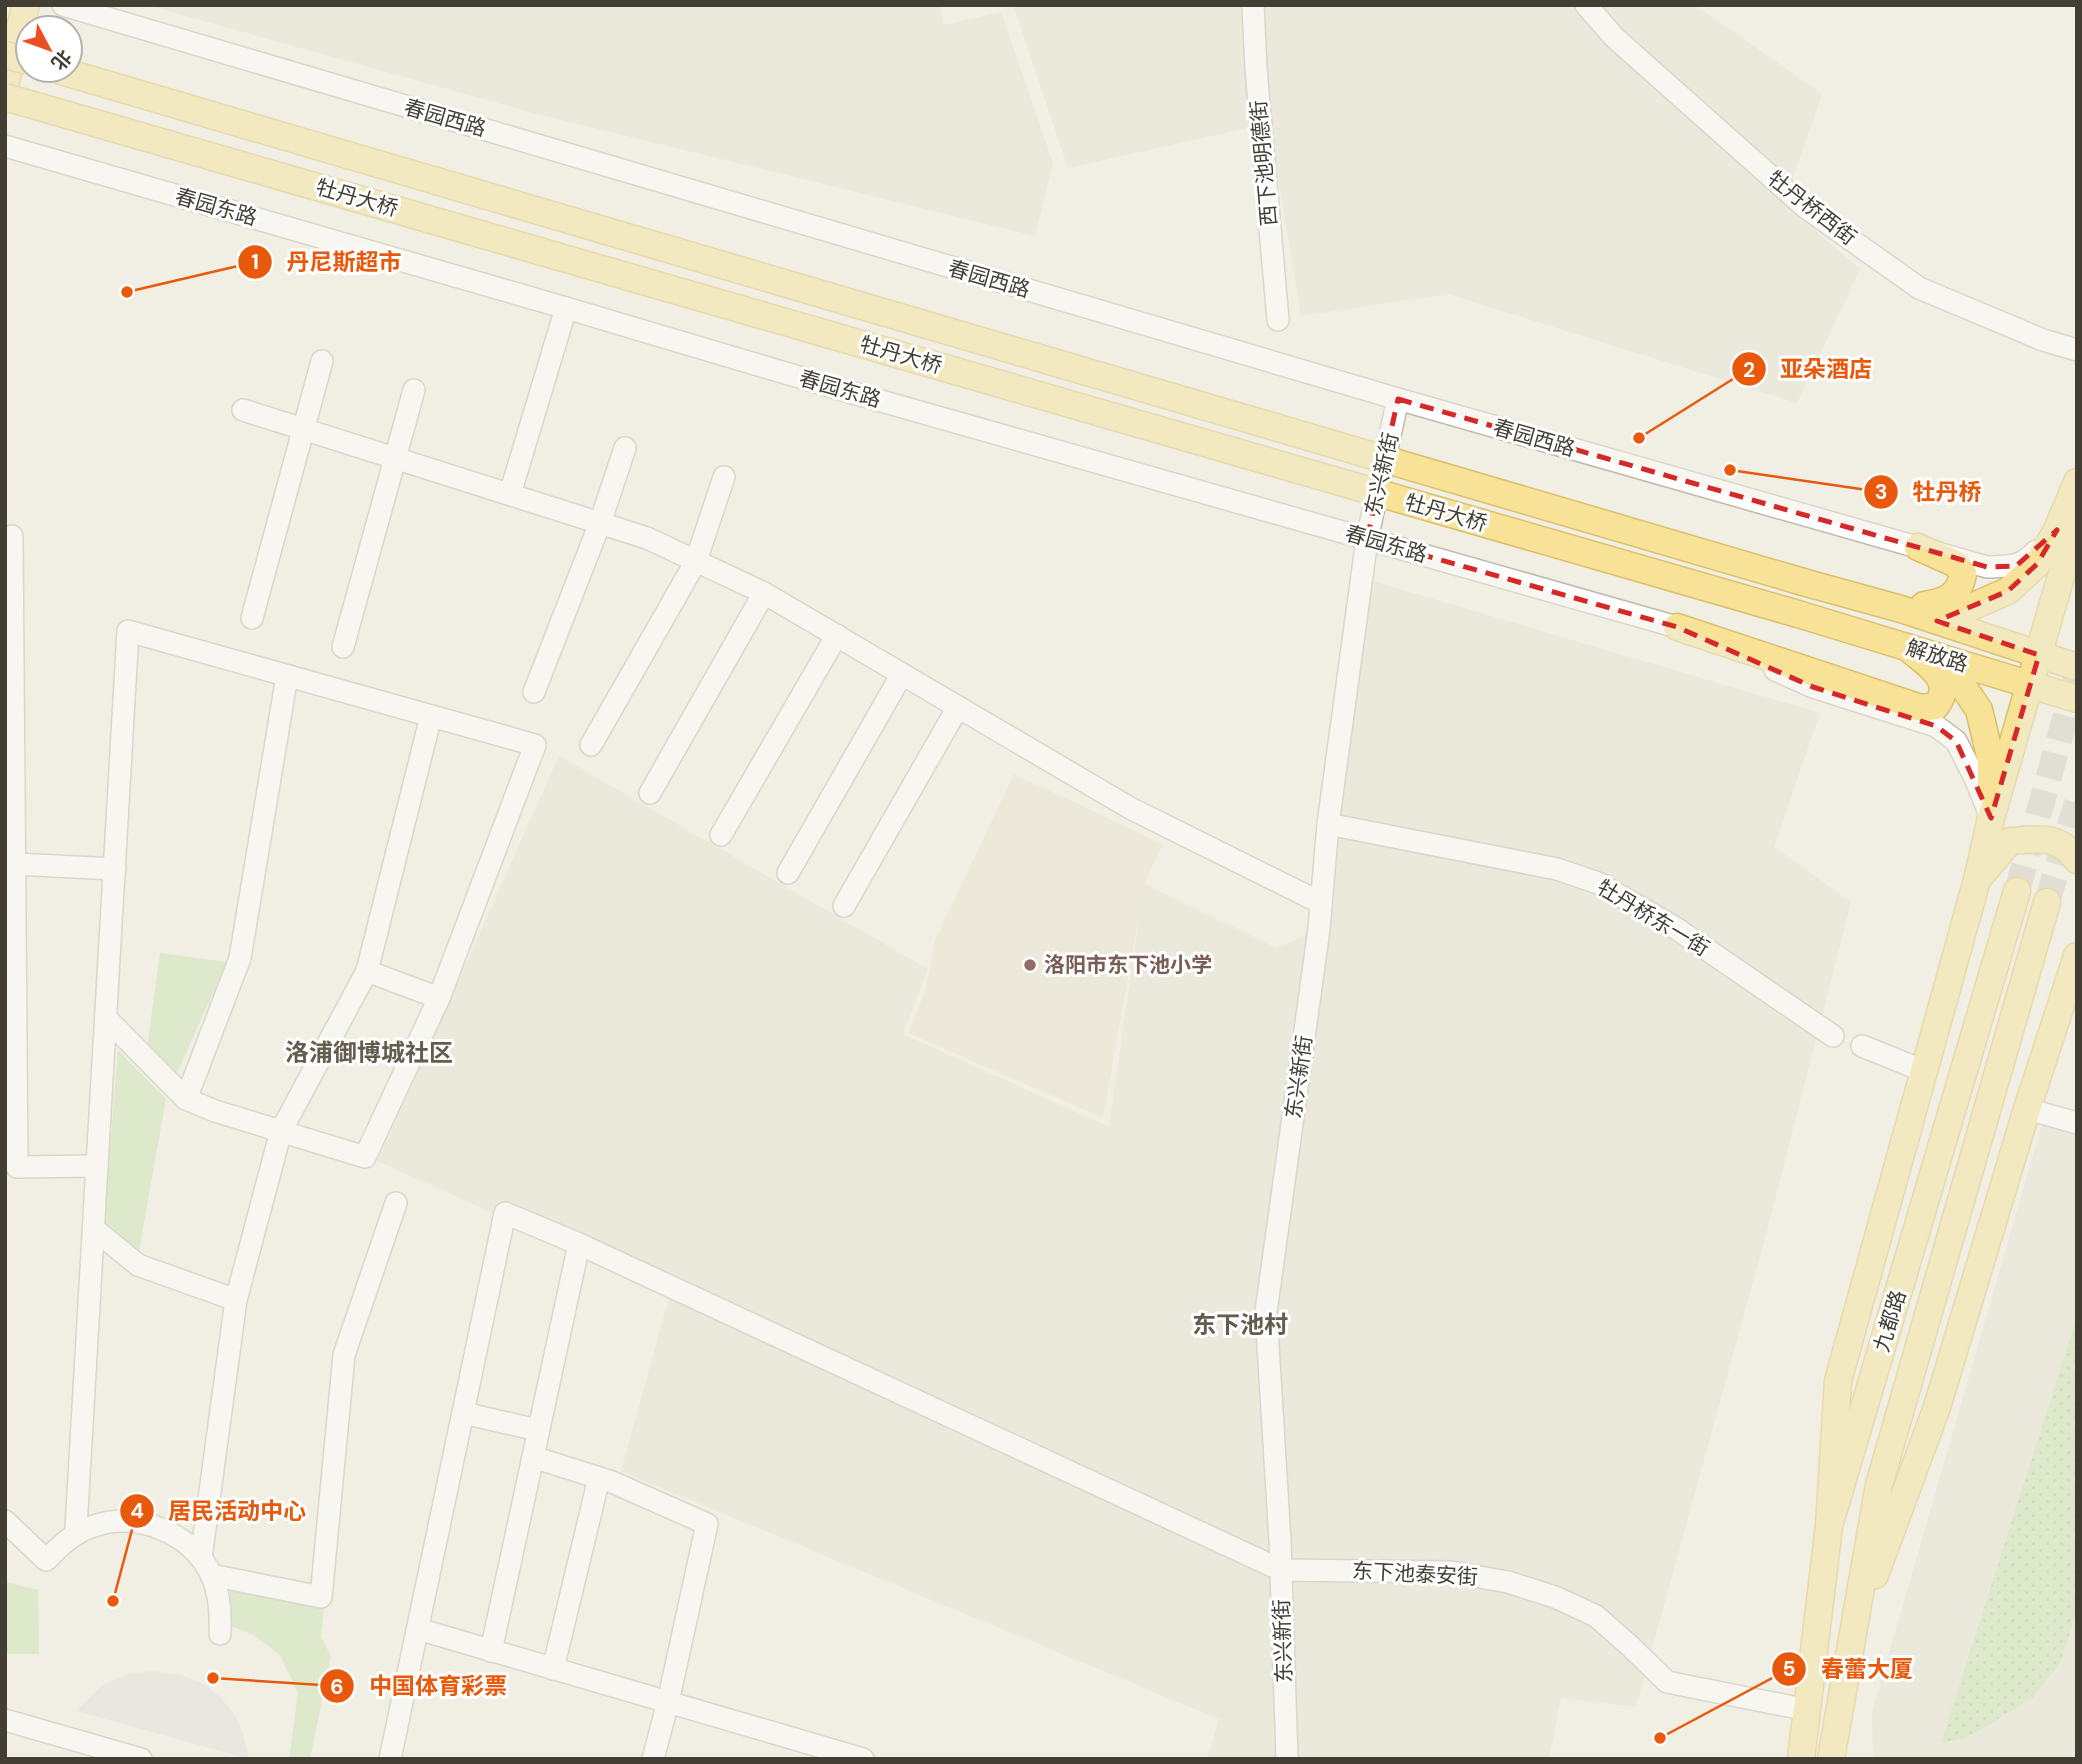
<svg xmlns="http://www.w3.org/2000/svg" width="2082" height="1764" font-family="'DM Sans','Noto Sans SC',sans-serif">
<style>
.residential{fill:#e4e0d2}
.education{fill:#e9e3cf}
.grass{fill:#c8e2af}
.garden{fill:url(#garden-dots)}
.parking{fill:#e1e0dc}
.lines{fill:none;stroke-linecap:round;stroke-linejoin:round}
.major-tunnel{stroke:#cecbc1;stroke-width:26;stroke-dasharray:26 13;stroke-linecap:butt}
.minor-casing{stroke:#beb9aa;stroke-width:24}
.major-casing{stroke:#dac068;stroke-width:29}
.minor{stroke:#fff;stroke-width:21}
.major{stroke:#f7e297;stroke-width:26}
.major-bridge-casing{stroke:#dac068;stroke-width:29;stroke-linecap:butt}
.major-bridge{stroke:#f7e297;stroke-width:26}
.marked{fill:none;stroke:#d62828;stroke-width:5;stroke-dasharray:14 9;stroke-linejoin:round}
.education-dot{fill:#8d6e63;stroke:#fff;stroke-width:2.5}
.labels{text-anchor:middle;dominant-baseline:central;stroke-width:6;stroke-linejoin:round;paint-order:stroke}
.street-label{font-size:21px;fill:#423e34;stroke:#fff}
.education-label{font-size:21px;font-weight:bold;fill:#785e54;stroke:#fff;text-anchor:start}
.quarter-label{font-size:24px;font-weight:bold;fill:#645c4c;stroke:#fff}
.leader{fill:none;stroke:#e8590c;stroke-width:2.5}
.callout-dot{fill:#e8590c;stroke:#fff;stroke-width:2.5}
.mark-label{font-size:21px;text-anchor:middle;font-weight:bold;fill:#fff}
.callout-label{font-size:23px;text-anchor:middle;font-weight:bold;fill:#e8590c;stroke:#fff;stroke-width:6;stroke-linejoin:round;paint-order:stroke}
</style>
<defs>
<pattern id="garden-dots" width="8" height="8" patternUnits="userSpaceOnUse" patternTransform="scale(1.75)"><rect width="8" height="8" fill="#c8e2af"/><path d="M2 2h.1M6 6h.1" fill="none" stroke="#adc397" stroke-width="1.8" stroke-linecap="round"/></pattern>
</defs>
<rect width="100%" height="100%" fill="#f1eee4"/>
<g class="residential">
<polygon points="147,5 941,5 943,25 1001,12 1053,163 1035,236 533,113"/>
<polygon points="1013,5 1695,5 1822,94 1784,204 1860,269 1797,403 1448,294 1301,316 1269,123 1068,168"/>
<polygon points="1369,580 1820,713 1774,847 1851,902 1767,1231 1636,1707 1561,1698 1549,1759 1207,1759 1219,1719 621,1471 670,1294 378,1161 559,756 928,969 903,1034 1109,1127 1144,883 1276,948 1319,929"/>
<polygon points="2045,1114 2077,1124 2077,1759 1873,1759 1872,1712"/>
</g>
<polygon class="education" points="1014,774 1163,844 1145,882 1103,1118 908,1033 926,989 935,940"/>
<g class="grass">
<polygon points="160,953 227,962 175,1077 147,1048"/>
<polygon points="118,1050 166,1099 138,1256 104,1224"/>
<polygon points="5,1582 38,1590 39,1654 5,1654"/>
<polygon points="238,1589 324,1609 321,1637 331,1656 310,1759 289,1759 298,1693 280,1655 255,1636 232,1626 228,1603 230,1591"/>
</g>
<polygon class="garden" points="2075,1323 2077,1610 2060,1663 2032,1698 1969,1737 1941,1743"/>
<polygon class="parking" points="152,1671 182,1675 205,1685 220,1697 233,1712 242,1730 249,1759 76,1711 102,1686 128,1674"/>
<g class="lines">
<g class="major-tunnel">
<polyline points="2017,891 2077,676"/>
<polyline points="2047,902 2077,803"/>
</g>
<defs>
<g id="minor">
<path d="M63,5L1398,399L1987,567C2010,566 2020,568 2036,551"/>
<polyline points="1253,5 1256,69 1278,320"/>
<polyline points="1586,5 1615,38 1805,207 1919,288 2043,340 2077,350"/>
<polyline points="5,146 566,308 846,391 1677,627 1691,633"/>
<polyline points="243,410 647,538 764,593 1130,808 1321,903"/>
<polyline points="510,494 566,308"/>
<polyline points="12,536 17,1167 97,1166"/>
<polyline points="252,618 322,361"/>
<polyline points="343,647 414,390"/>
<polyline points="1775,670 1813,687 1936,726 1956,741 1975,778 1988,810"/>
<polyline points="534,692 600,523 625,448"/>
<polyline points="591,745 696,561 724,477"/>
<polyline points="650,793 764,593"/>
<polyline points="1328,824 1557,869 1598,883 1674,927 1833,1036"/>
<polyline points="721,835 837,635"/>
<polyline points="15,864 115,869"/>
<polyline points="788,873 902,674"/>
<polyline points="844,906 958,707"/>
<polyline points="367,971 439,998"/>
<polyline points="1862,1046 1924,1071"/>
<polyline points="186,1099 240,958 287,676"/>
<polyline points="2027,1109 2077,1123"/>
<polyline points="94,1229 138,1265 236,1300 281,1131 367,971 431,716"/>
<polyline points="463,1413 538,1430"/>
<polyline points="533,1457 612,1482 707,1524 668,1702 653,1759"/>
<path d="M5,1521L46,1560C60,1546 74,1532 94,1526C138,1511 192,1533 212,1576C220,1595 221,1614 220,1634"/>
<polyline points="76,1528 128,631 535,745 439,998 365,1157 215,1111 186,1099 106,1018"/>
<polyline points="201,1558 236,1300"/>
<polyline points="211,1575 321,1597 344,1355 396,1203"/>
<polyline points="418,1629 863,1759"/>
<polyline points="491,1651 579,1244"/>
<polyline points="553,1669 599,1478"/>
<polyline points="5,1720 141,1759"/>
<polyline points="390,1759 505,1213 579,1244 1281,1570 1451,1572 1508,1582 1555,1597 1596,1616 1630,1646 1667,1682 1808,1710"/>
<polyline points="1287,1759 1280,1541 1266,1312 1319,929 1328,824 1367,539 1398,399"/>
</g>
<g id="major">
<polyline points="5,84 26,5"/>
<path d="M1918,547L1956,564L1963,573C1960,596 1945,602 1924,605"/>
<polyline points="1803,582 1901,609 2077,667"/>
<polyline points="1927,609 1964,610 2008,591 2037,564 2057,530 2077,482"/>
<polyline points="1798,614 2077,699"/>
<path d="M1677,627L1921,708L1936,706C1956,679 1926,664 1907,647"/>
<polyline points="1936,664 1956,676 1979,710 1991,760 1991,791"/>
<path d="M1980,876L2010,841C2037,839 2059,834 2077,860"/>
<polyline points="1829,1526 1838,1381 1977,880 1991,818 2077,521"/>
<polyline points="1875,1575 1937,1407 2027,1109 2077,956"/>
<polyline points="1801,1759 1829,1526 2017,891"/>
<polyline points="1831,1759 1879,1485 2047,902"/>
</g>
</defs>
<use href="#minor" class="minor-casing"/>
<use href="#major" class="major-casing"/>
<use href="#minor" class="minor"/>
<use href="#major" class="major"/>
<defs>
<g id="major-bridge">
<polyline points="5,55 28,61"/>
<polyline points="58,70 1803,582"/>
<polyline points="5,97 1798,614"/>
</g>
</defs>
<use href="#major-bridge" class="major-bridge-casing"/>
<use href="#major-bridge" class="major-bridge"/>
</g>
<path d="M0 0H2082V1764H0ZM1398,399L1987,567L2016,566L2057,530L2037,564L2008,591L1937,621L2039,655L1991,818L1956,741L1936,726L1813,687L1677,627L1367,539Z" fill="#f1eee4" fill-opacity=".55" fill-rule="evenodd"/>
<path class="marked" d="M1398,399L1987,567L2016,566L2057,530L2037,564L2008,591L1937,621L2039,655L1991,818L1956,741L1936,726L1813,687L1677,627L1367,539Z"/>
<circle class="education-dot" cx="1030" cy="965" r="7"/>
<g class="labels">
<g class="street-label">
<text transform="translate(445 118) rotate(16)">春园西路</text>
<text transform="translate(1264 163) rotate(-95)">西下池明德街</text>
<text transform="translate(357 198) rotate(16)">牡丹大桥</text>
<text transform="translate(216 207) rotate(16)">春园东路</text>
<text transform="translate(1812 208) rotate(38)">牡丹桥西街</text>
<text transform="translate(989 279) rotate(16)">春园西路</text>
<text transform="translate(901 355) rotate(16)">牡丹大桥</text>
<text transform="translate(840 389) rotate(16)">春园东路</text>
<text transform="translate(1534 438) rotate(16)">春园西路</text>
<text transform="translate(1382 474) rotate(-77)">东兴新街</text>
<text transform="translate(1446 513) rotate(16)">牡丹大桥</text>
<text transform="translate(1386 544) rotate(16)">春园东路</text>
<text transform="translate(1937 656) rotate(17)">解放路</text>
<text transform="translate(1653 918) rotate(31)">牡丹桥东一街</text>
<text transform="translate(1299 1077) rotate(-82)">东兴新街</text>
<text transform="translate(1890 1321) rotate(-73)">九都路</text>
<text transform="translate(1415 1574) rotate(3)">东下池泰安街</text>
<text transform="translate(1283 1641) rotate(-92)">东兴新街</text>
</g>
<g class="education-label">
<text x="1044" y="965">洛阳市东下池小学</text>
</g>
<g class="quarter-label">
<text x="369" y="1052">洛浦御博城社区</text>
<text x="1240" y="1324">东下池村</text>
</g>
</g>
<path class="leader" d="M127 292L255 262M1639 438L1749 369M1730 470L1881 492M113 1601L137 1511M1660 1738L1789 1669M213 1678L337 1686"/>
<g class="callout-dot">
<circle cx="127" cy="292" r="7"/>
<circle cx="1639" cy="438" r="7"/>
<circle cx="1730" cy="470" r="7"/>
<circle cx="113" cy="1601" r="7"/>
<circle cx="1660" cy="1738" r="7"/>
<circle cx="213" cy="1678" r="7"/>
<circle cx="255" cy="262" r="18"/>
<circle cx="1749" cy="369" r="18"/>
<circle cx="1881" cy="492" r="18"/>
<circle cx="137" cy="1511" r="18"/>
<circle cx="1789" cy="1669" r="18"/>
<circle cx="337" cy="1686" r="18"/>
</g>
<g class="mark-label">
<text x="255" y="269">1</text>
<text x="1749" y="377">2</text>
<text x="1881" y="499">3</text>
<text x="137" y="1518">4</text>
<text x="1789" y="1676">5</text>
<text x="337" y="1694">6</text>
</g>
<g class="callout-label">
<text x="344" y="270">丹尼斯超市</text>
<text x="1826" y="377">亚朵酒店</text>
<text x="1947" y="500">牡丹桥</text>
<text x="237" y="1519">居民活动中心</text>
<text x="1867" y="1677">春蕾大厦</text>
<text x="438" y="1694">中国体育彩票</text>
</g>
<rect width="2082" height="1764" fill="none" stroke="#423e34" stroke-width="14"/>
<g transform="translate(49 49) rotate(131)"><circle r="33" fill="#ffffff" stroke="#b3b2ae" stroke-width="2"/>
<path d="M0-5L12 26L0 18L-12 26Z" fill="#ea4e21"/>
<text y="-10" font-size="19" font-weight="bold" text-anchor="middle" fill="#423e34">北</text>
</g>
</svg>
